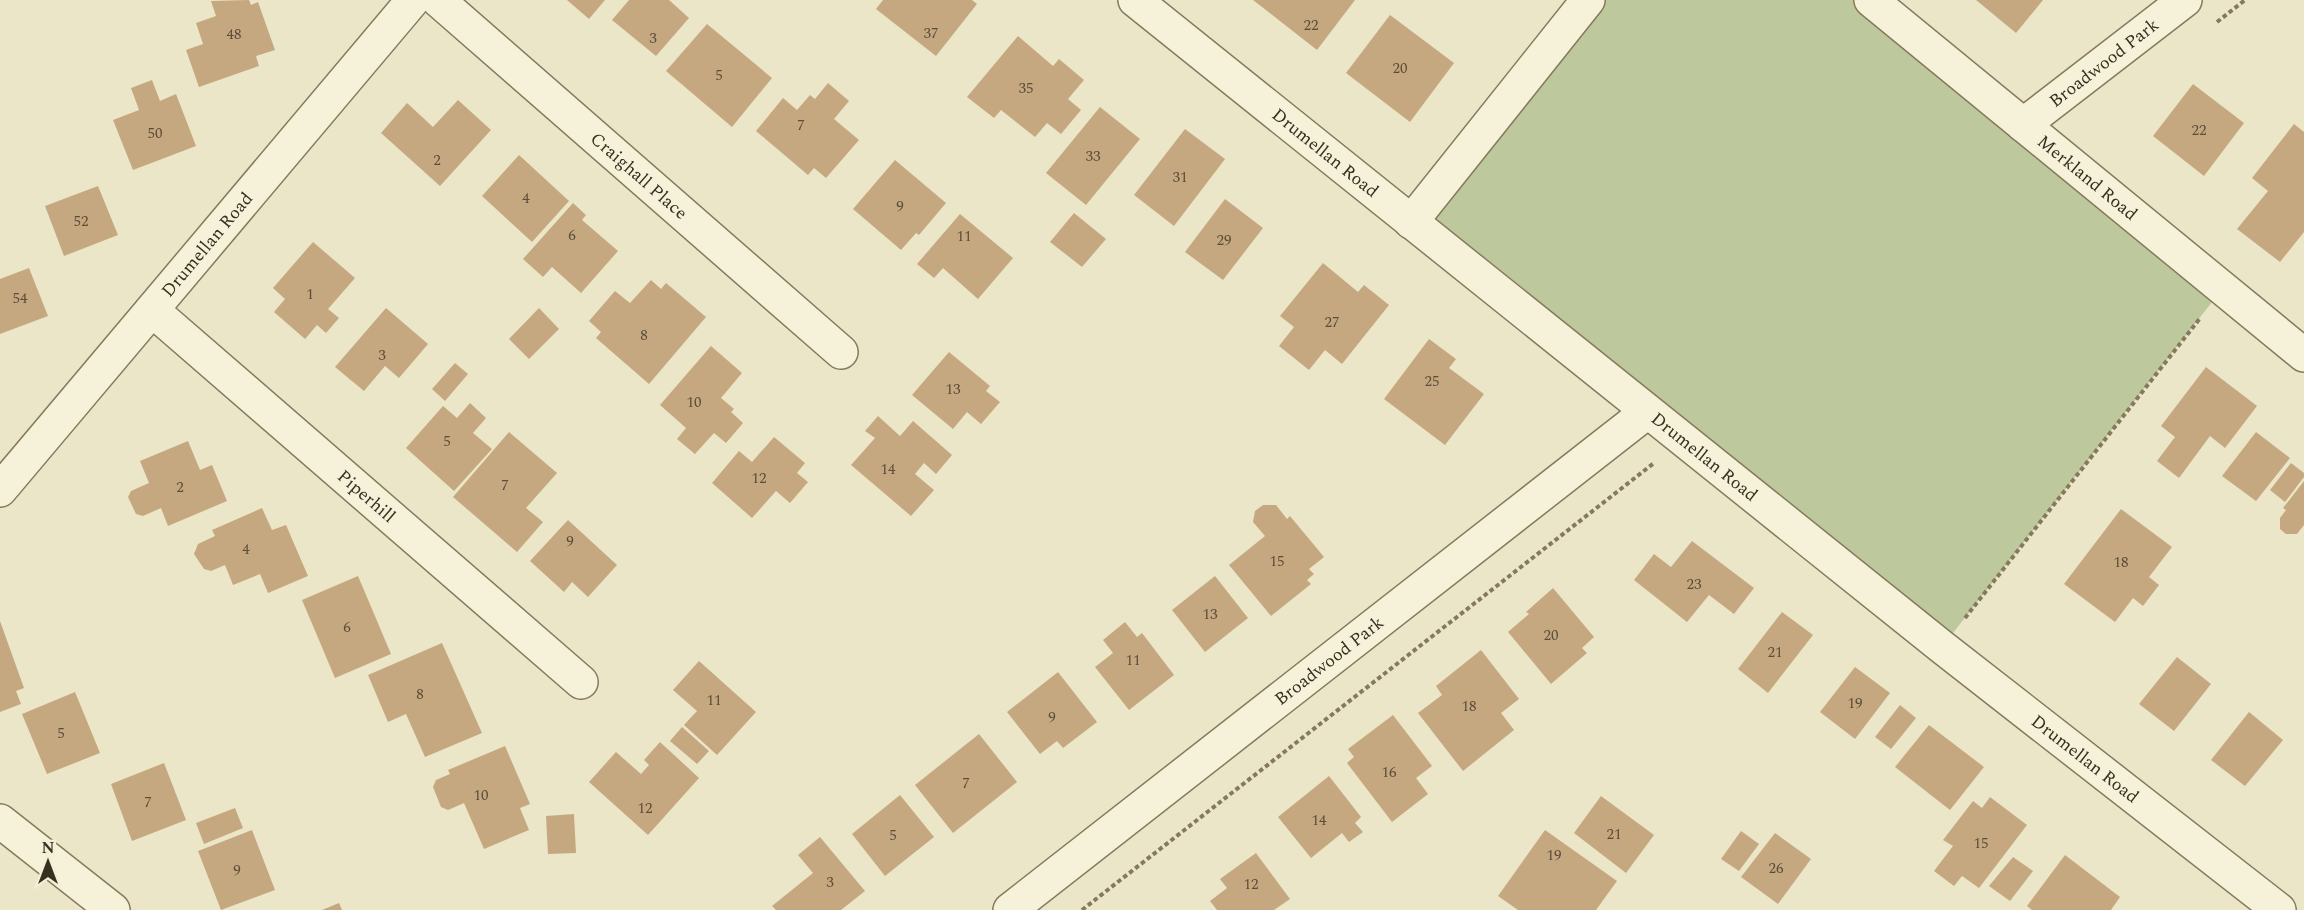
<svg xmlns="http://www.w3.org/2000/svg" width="2304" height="910" font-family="Spectral,serif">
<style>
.green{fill:#bdc99c}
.building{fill:#c6a880}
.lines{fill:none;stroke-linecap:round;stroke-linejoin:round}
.minor-casing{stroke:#86795e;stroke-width:36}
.path{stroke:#86795e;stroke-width:4;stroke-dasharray:4.5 3;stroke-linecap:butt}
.minor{stroke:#f6f2da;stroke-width:33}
.labels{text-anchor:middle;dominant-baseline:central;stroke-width:4.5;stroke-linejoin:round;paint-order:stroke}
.number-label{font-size:15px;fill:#5b4d38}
.street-label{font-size:18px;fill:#372f20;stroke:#f3efd6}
</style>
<rect width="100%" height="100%" fill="#ebe6c7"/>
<polygon class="green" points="1588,0 1871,0 2223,288 1942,647 1411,222"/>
<g class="building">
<polygon points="249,0 251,5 258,2 275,50 256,56 259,66 199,87 186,50 203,44 196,23 216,16 211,1"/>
<polygon points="567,0 605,0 589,19"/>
<polygon points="629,0 669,0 689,18 656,56 612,20"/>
<polygon points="883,0 972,0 977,4 936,56 876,9"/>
<polygon points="1253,0 1355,0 1317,50"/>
<polygon points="1976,0 2043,0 2016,33"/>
<polygon points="1390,15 1454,63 1410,122 1346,73"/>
<polygon points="707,24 772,78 732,127 666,71"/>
<polygon points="1018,36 1053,66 1059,59 1084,80 1068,99 1081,110 1061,134 1047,123 1035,137 1001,110 994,118 967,97"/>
<polygon points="152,80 160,101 176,94 196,146 133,170 113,120 139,110 131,88"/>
<polygon points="828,83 849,101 834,119 859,140 826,178 814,168 808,175 756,131 783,98 797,110 810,95 815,99"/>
<polygon points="2193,84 2244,123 2204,176 2153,136"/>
<polygon points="458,100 491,130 440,186 381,133 407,103 433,127"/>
<polygon points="1100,107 1140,139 1086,205 1046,173"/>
<polygon points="2294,124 2304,132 2304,232 2280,262 2237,229 2268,191 2252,178"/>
<polygon points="1185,129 1225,159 1174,226 1134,195"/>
<polygon points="519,155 569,201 532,242 482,196"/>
<polygon points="895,160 946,203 919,235 916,233 901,250 853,209"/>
<polygon points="98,186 118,235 64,256 45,206"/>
<polygon points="1225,199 1263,228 1223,280 1185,252"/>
<polygon points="573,203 586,215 582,220 618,251 581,293 552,267 543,277 523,259"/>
<polygon points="1074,213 1106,239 1082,267 1050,242"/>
<polygon points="960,214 1013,258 978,299 943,268 934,278 917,264"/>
<polygon points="313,242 355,278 328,309 339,318 326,333 317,325 305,339 274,312 285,299 273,288"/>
<polygon points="1323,263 1358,292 1364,285 1389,305 1342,364 1325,350 1309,370 1279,346 1294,327 1280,316"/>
<polygon points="29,268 48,316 0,334 0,279"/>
<polygon points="651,280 661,289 666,283 706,317 649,384 596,338 601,332 589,321 615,291 630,303"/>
<polygon points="386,308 428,344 399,378 385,366 364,391 335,367"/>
<polygon points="539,308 559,329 529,359 509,339"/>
<polygon points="1429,339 1456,359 1449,368 1484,394 1445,445 1384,399"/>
<polygon points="711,346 742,373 721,398 734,409 731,412 743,423 726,443 714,433 695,454 677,439 686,428 660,405"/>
<polygon points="949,352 990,386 986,391 1000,402 981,424 967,412 953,429 912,395"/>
<polygon points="455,363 468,374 445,401 432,389"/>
<polygon points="2206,367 2257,406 2225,448 2210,436 2179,478 2157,461 2175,437 2161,426"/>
<polygon points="470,403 486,418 473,433 492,449 454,491 406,448 443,406 457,418"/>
<polygon points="878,416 900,436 913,421 952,455 936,474 924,463 915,474 934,490 911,516 851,465 875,438 865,431"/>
<polygon points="509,432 557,473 526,508 543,522 517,552 453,497"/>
<polygon points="2256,432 2290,458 2256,501 2222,476"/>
<polygon points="774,437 805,463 797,473 808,482 790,503 776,491 752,518 712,483 739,451 752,462"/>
<polygon points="188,441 200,470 212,465 227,501 168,526 161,508 143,516 136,514 128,497 131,491 149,483 140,461"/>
<polygon points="2291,463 2304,473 2304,477 2285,502 2270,490"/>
<polygon points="2304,481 2304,525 2297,534 2286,534 2280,529 2280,518 2286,510 2283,508"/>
<polygon points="1263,505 1276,505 1287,519 1290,516 1324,557 1309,569 1314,574 1307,580 1311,584 1271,616 1229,565 1265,536 1253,522 1255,511"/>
<polygon points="262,508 272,530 286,525 308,576 268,593 260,574 233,585 225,565 211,571 204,569 194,554 198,544 215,536 212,530"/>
<polygon points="2121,509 2172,547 2149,577 2159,585 2143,606 2133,598 2115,622 2064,584"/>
<polygon points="568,520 617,565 588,597 572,582 564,592 530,561"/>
<polygon points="1692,541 1754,588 1734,614 1709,595 1687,622 1634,580 1654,554 1671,567"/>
<polygon points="358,576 391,654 335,678 302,600"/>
<polygon points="1215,576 1248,618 1205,652 1172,610"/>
<polygon points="1553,588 1594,637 1582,648 1587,653 1551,684 1508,632 1529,614 1526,612"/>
<polygon points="1782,612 1813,635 1768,693 1738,669"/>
<polygon points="0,621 24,688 16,691 21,704 0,712"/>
<polygon points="1125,622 1137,637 1142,633 1174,675 1129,710 1095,667 1113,653 1103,640"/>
<polygon points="442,643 482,733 425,757 406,714 388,722 368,675"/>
<polygon points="1481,650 1519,699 1501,713 1514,730 1463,771 1418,713 1442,695 1436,686"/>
<polygon points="2177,657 2211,684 2174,731 2139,704"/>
<polygon points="699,661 756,712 717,755 684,725 697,711 673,690"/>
<polygon points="1855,667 1890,693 1855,739 1820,712"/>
<polygon points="1058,672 1097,722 1063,748 1057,741 1040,754 1007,712"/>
<polygon points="75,692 100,753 47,774 22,714"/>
<polygon points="1900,705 1916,718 1891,749 1875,737"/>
<polygon points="2249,712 2283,740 2245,786 2211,760"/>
<polygon points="1393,715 1432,766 1416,778 1428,794 1392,822 1347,763 1354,757 1348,749"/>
<polygon points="1929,725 1984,767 1950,810 1895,767"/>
<polygon points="682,727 709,751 697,764 670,741"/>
<polygon points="979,734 1017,782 953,833 915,785"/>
<polygon points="660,742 699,778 648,835 589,782 616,752 641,774 649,765 644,760"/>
<polygon points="505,746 530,804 520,808 529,830 484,849 464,803 448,810 441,807 433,787 436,780 450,774 448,770"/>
<polygon points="164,763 186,820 132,841 111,784"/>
<polygon points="1329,776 1361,817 1355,823 1363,832 1349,842 1342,833 1311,858 1278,817"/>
<polygon points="900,795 934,837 885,876 852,834"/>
<polygon points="1601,796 1654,835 1626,873 1574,833"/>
<polygon points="1990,797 2027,825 1979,888 1962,876 1954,886 1934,871 1953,846 1943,840 1973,801 1982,808"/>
<polygon points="235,808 243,828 204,844 196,823"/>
<polygon points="574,814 576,853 548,854 546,816"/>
<polygon points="252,830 275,890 221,910 198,851"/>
<polygon points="1545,830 1617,881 1596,910 1518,910 1498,896"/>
<polygon points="1741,831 1759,844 1739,871 1721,859"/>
<polygon points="1775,833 1811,859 1778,904 1741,877"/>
<polygon points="820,837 865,891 841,910 776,910 772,906 813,873 798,855"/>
<polygon points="1256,853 1290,899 1274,910 1217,910 1210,901 1227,888 1220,879"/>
<polygon points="2065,855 2120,897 2111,910 2032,910 2027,906"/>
<polygon points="2013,857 2033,871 2010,901 1989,886"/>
<polygon points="339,903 342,910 322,910"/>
</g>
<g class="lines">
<defs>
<g id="minor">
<path id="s1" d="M438,0L841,352"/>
<path id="s2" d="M1135,0L1942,647L2279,910"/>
<path id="s3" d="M1871,0L2304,355"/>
<path id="s4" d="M2023,125L2185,0"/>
<polyline points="1411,222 1588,0"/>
<path id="s5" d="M152,310L581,682"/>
<path id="s6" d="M0,490L413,0"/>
<polyline points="0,821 113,910"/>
<path id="s7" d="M1010,910L1647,412"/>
</g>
</defs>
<use href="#minor" class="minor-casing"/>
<g class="path">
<polyline points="2217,22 2245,0"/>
<polyline points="1965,618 2201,317"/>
<polyline points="1082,910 1654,463"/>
</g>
<use href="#minor" class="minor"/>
</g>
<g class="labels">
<g class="number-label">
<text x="1311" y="25">22</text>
<text x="931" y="33">37</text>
<text x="234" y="34">48</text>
<text x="653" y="38">3</text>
<text x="1400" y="68">20</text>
<text x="719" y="75">5</text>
<text x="1026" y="88">35</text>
<text x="801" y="125">7</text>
<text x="2199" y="130">22</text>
<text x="155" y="133">50</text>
<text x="1093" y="156">33</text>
<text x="437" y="160">2</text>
<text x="1180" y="177">31</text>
<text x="526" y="198">4</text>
<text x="900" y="206">9</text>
<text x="81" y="221">52</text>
<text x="572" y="235">6</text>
<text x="964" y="236">11</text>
<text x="1224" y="240">29</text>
<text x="310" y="294">1</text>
<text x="20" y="298">54</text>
<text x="1332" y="322">27</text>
<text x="644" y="335">8</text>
<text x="382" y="355">3</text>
<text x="1432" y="381">25</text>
<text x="953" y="389">13</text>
<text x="694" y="402">10</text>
<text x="447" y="441">5</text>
<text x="888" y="469">14</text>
<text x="759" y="478">12</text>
<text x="505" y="485">7</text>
<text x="180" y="487">2</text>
<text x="570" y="541">9</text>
<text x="246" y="549">4</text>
<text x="1277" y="561">15</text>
<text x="2121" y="562">18</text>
<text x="1694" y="584">23</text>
<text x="1210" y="614">13</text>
<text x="347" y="627">6</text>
<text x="1551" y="635">20</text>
<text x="1775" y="652">21</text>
<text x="1133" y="660">11</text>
<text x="420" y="694">8</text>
<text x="714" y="700">11</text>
<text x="1855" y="703">19</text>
<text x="1469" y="706">18</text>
<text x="1052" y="717">9</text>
<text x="61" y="733">5</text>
<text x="1389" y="772">16</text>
<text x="966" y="783">7</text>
<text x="481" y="795">10</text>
<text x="148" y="802">7</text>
<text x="645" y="808">12</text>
<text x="1319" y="820">14</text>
<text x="1614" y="834">21</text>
<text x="893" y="835">5</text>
<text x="1981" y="843">15</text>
<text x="1554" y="855">19</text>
<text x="1776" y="868">26</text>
<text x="237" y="870">9</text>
<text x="830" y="882">3</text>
<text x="1251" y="884">12</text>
</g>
<g class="street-label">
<text stroke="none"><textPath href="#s4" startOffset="102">Broadwood Park</textPath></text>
<text stroke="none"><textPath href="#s2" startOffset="244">Drumellan Road</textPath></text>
<text stroke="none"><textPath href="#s1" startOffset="267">Craighall Place</textPath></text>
<text stroke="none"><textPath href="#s3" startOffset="280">Merkland Road</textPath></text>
<text stroke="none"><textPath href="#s6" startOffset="321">Drumellan Road</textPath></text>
<text stroke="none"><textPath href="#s2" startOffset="730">Drumellan Road</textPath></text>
<text stroke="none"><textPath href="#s5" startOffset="284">Piperhill</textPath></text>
<text stroke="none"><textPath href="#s7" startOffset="405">Broadwood Park</textPath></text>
<text stroke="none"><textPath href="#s2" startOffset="1216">Drumellan Road</textPath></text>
</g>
</g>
<g transform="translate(48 862)" stroke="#f3efd6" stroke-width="4.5" paint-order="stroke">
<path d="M0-4.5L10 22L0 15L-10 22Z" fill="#372f20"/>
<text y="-9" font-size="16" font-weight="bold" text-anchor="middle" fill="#372f20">N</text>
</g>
</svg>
